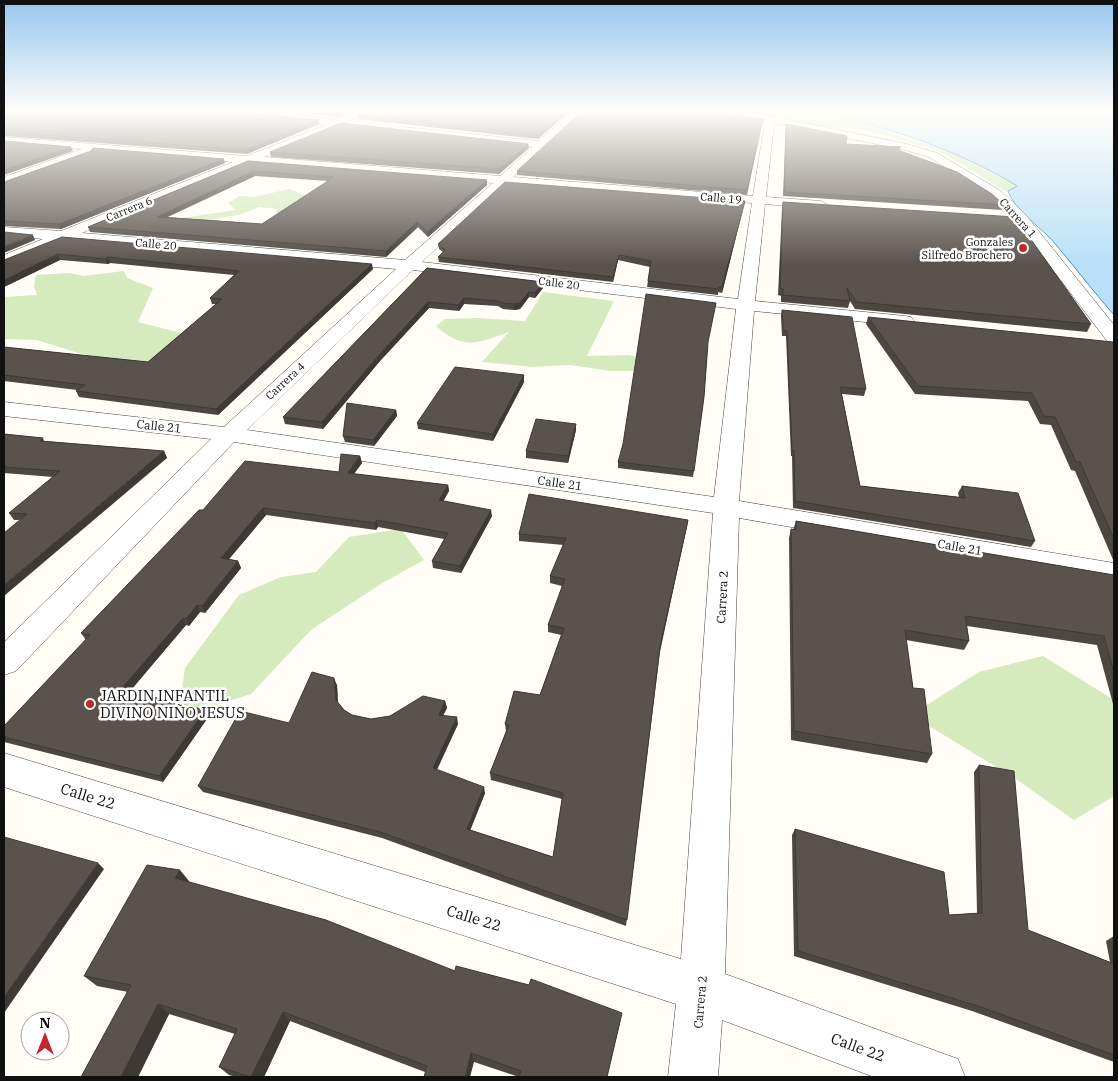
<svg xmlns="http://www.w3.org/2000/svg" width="1118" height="1081" font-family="'IBM Plex Serif',serif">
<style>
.green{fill:#d5ebbd}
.water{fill:#b9e0f7;stroke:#3f96cf}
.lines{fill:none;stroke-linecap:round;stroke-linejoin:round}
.minor-casing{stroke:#444;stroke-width:1}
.minor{fill:#fff;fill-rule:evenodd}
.wall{fill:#4d4742;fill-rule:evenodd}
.shaded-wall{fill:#3f3936}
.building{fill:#5a524d;stroke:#3f3936;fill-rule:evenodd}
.poi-dot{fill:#c4262e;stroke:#fff;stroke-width:2}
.labels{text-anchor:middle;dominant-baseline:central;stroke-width:5;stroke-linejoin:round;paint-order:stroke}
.far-street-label{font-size:11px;fill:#111;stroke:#fff}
.far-poi-label{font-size:11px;fill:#111;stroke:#fff;text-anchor:end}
.street-label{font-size:12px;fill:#111;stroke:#fff}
.near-poi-label{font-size:15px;fill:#111;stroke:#fff;text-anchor:start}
.near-street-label{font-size:15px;fill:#111;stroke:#fff}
</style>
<rect width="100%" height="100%" fill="#fffdf5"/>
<g class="green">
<polygon points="736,112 821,112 846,118 959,155 1018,187 1007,192 953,159 932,149 857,128 814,126"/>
<polygon points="289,189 309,197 277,216 277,209 259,207 238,215 173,226 162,221 236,210 228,203 240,196 254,197"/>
<polygon points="124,271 127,278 153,288 138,322 217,342 184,360 126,362 78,353 37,340 4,339 4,297 37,295 34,286 36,275 70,273 83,276"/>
<path d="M543,292L614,301L587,356L629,355L655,361L651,371H611L570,365L533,367L482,362L509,332C477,343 464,351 436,326L445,319L477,318L525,321Z"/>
<polygon points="401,529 424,560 384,582 312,629 251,694 178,717 185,668 239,595 281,577 316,572 349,537"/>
<polygon points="1043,656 1114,700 1114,796 1074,820 1016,779 911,715 979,672"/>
</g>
<path class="water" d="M821,112H1114V315C1093,291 1073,265 1052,240C1037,224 1016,212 1008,191L1017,186C957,149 889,128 821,112Z"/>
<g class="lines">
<defs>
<path id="minor" d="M248,112H277L336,120L355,112H368L264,157L500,176L533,147L393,132L388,129L393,126L539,141L572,112H582L513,177L753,196L765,121L721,115L717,112H744L770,116L907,144L937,153L1001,191L1025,214L1114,325V343L1107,341L1015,220L991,197L929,157L905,150L774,123L766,197L821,201L828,205L821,209L765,204L755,301L905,316L911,317L914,321L911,325L905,326L754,311L739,501L1114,563V583L739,518L725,974L958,1059L965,1077H874L722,1020L718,1077H668L676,1004L4,787V753L681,959L713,513L234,442L16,671L4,675V642L211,439L4,416V402L224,427L396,269L64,240L4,265V255L43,239L4,235V227L61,231L233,162L93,150L92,153L4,185V177L82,149L4,143V137L247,156L325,125L252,115ZM250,163L493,183L405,260L82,233ZM506,184L752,203L738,299L422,262ZM413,270L736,309L714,497L247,430Z"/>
</defs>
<use href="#minor" class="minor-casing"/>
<use href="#minor" class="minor"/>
</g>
<g class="wall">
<polygon points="300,112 349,112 339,117"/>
<polygon points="364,112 569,112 538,139 358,119 358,115"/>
<polygon points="4,113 251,113 319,120 319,124 247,154 4,136"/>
<polygon points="763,119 747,195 517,175 517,171"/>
<polygon points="786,124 846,144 900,151 1004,205 1002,210 783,196"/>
<polygon points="528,144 529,148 499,174 271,157 270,152"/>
<polygon points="224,159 225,163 61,229 4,226 4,182"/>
<path d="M248,161L487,185L428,237L418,227L386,257L90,232L88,227ZM255,176L328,181L262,224L167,217Z"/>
<polygon points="745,201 722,293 718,292 718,295 647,287 650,267 618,260 613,282 439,262 438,257 443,252 439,249 438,244"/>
<polygon points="783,202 1091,324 1087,332 855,309 850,301 848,308 781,302 781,296 778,295 782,208"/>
<polygon points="62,237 373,269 218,415 79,397 76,391 77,390 4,381 4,347 148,362 216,304 212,304 210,298 234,275 110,263 108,264 60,260 4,287"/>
<polygon points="427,268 543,282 543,288 535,298 529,297 520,309 514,310 503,309 498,306 464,304 459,311 429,308 380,361 323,429 285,424 283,417"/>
<polygon points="782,310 866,389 864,396 842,394 860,486 959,497 958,493 962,486 1035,541 1031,547 793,508 792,456 791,456 786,336 782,336 781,316"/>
<polygon points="868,317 1114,344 1114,562 1075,471 1071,470 1051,425 1040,424 1028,401 915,394 866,324"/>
<polygon points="708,344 704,397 693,477 618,468 618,462"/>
<polygon points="524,375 524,382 493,441 418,429 417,423"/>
<polygon points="396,410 397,416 374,446 345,442 343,436"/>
<polygon points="576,424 576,430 568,463 526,458 526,451"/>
<polygon points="4,434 43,438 44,441 164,451 167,458 19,520 14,520 9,513 53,477 4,473"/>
<polygon points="360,456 362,463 354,474 448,485 449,491 443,501 492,516 461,573 433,568 432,561 444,539 378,527 376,530 266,515 229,559 238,561 241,568 205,613 200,612 189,626 186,625 130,691 205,710 209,716 163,782 4,742 4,726 86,640 81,633 203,510 339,472"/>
<polygon points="688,520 660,652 626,926 382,838 203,792 198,786 289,723 337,685 338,703 344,710 352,715 371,719 390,716 445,701 447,708 443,715 458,724 437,770 485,793 470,830 553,857 562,799 491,780 490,773 506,731 505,724 540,695 561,635 548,632 548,625 562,586 550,583 550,576 564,545 519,541 519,534"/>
<polygon points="796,521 1114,575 1114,704 1113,704 1097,645 967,626 969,641 964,650 906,640 913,688 932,754 927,763 791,740 789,538 791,529 793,530"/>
<polygon points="979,765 1028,930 1110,962 1106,941 1114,936 1114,1062 972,1011 794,956 792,835 795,829 949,915 977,913 974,772"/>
<polygon points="189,881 189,882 455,971 620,1022 607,1077 519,1077 474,1062 425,1072 290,1021 264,1077 236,1077 229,1075 219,1067 235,1034 169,1014 138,1077 81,1077 128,992 97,986 84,976"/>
</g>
<g class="shaded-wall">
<polygon points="341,112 349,112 339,117 338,113"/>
<polygon points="565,112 569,112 538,139 538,135"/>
<polygon points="319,120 319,124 247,154 246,150"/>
<polygon points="528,144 529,148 499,174 499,169"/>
<polygon points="71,147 73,151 4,175 4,170"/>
<polygon points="224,159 225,163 61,229 59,224"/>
<polygon points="254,171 255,176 159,221 157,217"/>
<polygon points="487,180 487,185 428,237 427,232"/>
<polygon points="745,201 722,293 722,287"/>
<polygon points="417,222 418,227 386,257 386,251"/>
<polygon points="33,235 35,240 4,253 4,247"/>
<polygon points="58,254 60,260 4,287 4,280"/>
<polygon points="619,255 618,260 613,282 613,277"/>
<polygon points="108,257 110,263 108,264 105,259"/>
<polygon points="372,264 373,269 218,415 216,409"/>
<polygon points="543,282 543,288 535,298 535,293"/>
<polygon points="529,292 529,297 520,309 514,310 514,304"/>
<polygon points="464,298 464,304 459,311 458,305"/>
<polygon points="428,302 429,308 380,361 323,429 322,422 379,355"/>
<polygon points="524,375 524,382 493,441 493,434"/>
<polygon points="396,410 397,416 374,446 373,440"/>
<polygon points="576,424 576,430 568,463 568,456"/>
<polygon points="164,451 167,458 4,596 4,585"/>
<polygon points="360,456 362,463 349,480 348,473"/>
<polygon points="448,485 449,491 440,507 439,500"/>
<polygon points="263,508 266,515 224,565 221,558"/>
<polygon points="491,510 492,516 461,573 460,566"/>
<polygon points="377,520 378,527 376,530 375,523"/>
<polygon points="688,520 687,527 659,653 660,646"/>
<polygon points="238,561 241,568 205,613 202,606"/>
<polygon points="197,605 200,612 189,626 186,619"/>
<polygon points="183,618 186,625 126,696 121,689"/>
<polygon points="334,678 337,685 338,707 336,700"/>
<polygon points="445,701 447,708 440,722 439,715"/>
<polygon points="205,710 209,716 163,782 159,776"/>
<polygon points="457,717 458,724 434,775 433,768"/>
<polygon points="484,787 485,793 468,836 467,829"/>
<polygon points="98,863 104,869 4,1013 4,997"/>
<polygon points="180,870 189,881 185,890 175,878"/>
<polygon points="158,1004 169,1014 138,1077 121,1077"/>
<polygon points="283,1012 290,1021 264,1077 251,1077"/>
<polygon points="471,1053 474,1062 470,1077 465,1077"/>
</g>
<g class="building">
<polygon points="6,112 250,112 251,113 319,120 246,150 4,132 4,113"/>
<polygon points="364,112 565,112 538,135 358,115"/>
<polygon points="581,112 717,112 763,119 747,190 517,171"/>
<polygon points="341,123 528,144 499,169 270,152"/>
<polygon points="786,124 847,136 846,144 901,147 898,150 957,172 992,194 1004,205 784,192"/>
<polygon points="4,141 71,147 4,170"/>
<polygon points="93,148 224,159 59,224 4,221 4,182 91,151"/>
<path d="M248,161L487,180L427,232L417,222L386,251L88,227ZM254,171L334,177L262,224L157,217Z"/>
<polygon points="505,182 745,201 722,287 719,287 718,289 648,281 651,261 619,255 613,277 438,257 445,250 438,244"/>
<polygon points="783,202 1015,217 1091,324 857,302 847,288 850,301 783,295 783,289 780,288"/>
<polygon points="4,232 33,235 4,247"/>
<polygon points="62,237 372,264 216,409 76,391 85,385 4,375 4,347 148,362 222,299 210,298 239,271 108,257 105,259 58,254 4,280 4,260"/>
<polygon points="427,268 543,282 535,293 529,292 520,303 514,304 503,303 498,301 464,298 458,305 428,302 379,355 322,422 283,417"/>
<polygon points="646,294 716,303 708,342 704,397 694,471 618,462 623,444"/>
<polygon points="782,310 852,317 866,389 840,387 860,486 965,498 962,486 1018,493 1035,541 795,501 794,450 792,450 787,331 783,330"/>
<polygon points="868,317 1113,342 1114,344 1114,539 1080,462 1076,462 1055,417 1044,416 1032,393 918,386"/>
<polygon points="455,367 524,375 493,434 417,423"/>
<polygon points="347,403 396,410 373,440 343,436"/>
<polygon points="536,419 576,424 568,456 526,451"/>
<polygon points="4,434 43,438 40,441 164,451 4,585 4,533 27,514 9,513 60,471 4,467"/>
<polygon points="341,454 360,456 348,473 448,485 439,500 491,510 460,566 432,561 448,533 377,520 375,523 263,508 221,558 238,561 202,606 197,605 186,619 183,618 121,689 205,710 159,776 4,737 4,726 90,635 81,633 199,510 203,510 245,461 339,472"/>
<polygon points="529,494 688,520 660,646 627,920 380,832 198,786 240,711 289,723 312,672 334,678 336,700 344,710 352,715 371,719 390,716 423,696 445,701 439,715 457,717 433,768 484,787 467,829 553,857 563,793 490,773 509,725 505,724 514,691 540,695 564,628 548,625 565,579 550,576 566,538 519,534"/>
<polygon points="796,521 1114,575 1114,673 1104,636 965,616 969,641 905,630 913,688 924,689 932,754 794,731 791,529 796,530"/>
<polygon points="979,765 1014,771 1028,930 1114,964 1114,1055 978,1006 798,951 795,829 944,872 949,915 982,913"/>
<polygon points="4,837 98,863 4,997"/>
<polygon points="147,865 180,870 175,878 326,920 455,971 456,966 529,985 531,979 622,1013 607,1077 519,1077 521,1071 471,1053 465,1077 424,1077 427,1066 283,1012 251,1077 219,1067 237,1029 158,1004 121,1077 81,1077 131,985 84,976"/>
</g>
<linearGradient id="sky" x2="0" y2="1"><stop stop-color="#95c6ee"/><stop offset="0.42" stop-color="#fffefa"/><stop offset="1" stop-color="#fffefa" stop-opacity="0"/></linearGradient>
<rect width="1118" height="264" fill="url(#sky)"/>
<g class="poi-dot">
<circle cx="1023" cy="248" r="5"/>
<circle cx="90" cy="704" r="5"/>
</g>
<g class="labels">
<g class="far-street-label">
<text transform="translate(721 198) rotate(5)">Calle 19</text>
<text transform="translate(129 209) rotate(-22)">Carrera 6</text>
<text transform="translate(1018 218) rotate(48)">Carrera 1</text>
<text transform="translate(156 244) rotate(5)">Calle 20</text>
<text transform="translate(559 283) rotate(7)">Calle 20</text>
<text transform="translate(285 381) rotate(-43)">Carrera 4</text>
</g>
<g class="far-poi-label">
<text x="1013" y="242">Gonzales<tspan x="1013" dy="13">Silfredo Brochero</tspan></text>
</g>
<g class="street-label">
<text transform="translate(159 426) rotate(6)">Calle 21</text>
<text transform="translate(560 483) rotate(8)">Calle 21</text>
<text transform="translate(960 547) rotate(10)">Calle 21</text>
<text transform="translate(722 597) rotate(-87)">Carrera 2</text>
<text transform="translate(700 1002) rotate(-85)">Carrera 2</text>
</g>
<g class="near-poi-label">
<text x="100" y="695">JARDIN INFANTIL<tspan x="100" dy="17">DIVINO NIÑO JESUS</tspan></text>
</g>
<g class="near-street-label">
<text transform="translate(88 796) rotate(17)">Calle 22</text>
<text transform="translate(474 918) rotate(17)">Calle 22</text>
<text transform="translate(858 1047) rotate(20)">Calle 22</text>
</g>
</g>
<rect width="1118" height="1081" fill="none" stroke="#111111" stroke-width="10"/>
<g transform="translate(45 1036)"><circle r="24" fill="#ffffff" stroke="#a0a0a0"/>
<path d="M0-4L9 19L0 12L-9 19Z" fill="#c4262e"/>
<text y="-8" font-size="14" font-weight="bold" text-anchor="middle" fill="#111111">N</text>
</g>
</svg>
